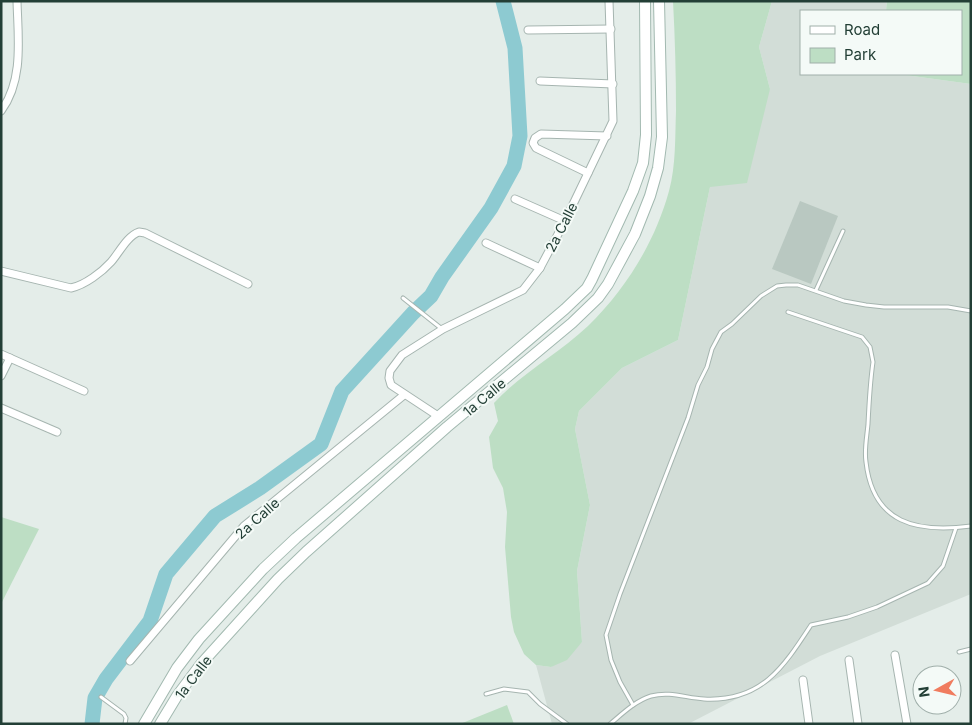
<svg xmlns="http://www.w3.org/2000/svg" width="972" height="725" font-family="Inter,sans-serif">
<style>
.built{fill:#d2ddd7}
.green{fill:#bddec4}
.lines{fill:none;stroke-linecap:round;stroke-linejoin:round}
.river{stroke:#8dcad1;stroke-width:15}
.building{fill:#b9c8c1}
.lane-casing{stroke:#a6b5b0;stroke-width:5}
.street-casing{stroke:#a6b5b0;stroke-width:9}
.secondary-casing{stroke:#a2b9b0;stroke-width:12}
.lane{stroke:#fff;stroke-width:3}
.street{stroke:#fff;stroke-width:7}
.secondary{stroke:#fff;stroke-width:10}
.labels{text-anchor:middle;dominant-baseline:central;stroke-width:4;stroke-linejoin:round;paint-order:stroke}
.street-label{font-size:14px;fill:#233f36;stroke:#f4faf7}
</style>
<rect width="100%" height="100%" fill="#e4ede9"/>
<polygon class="built" points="772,1 887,1 886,11 801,11 801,74 898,74 971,84 971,594 820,656 688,724 552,724 536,665 551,667 582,642 577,571 590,505 575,429 579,411 622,368 678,340 710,187 770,89 759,47"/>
<g class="green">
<path d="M673,1H772L759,47L770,89L747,183L710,187L678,340L622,368L579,411L575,429L590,505L577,571L582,642L567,660L551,667L536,665L524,654L514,632L511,617L505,547L507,512L503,488L493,468L489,437L498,421L494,403C522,373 558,354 588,326C626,289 655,242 669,191C676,166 675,137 676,111C676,75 675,38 673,1Z"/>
<polygon points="887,1 971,1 971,84 898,74 961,74 961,11 886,11"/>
<polygon points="1,517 39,529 1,604"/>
<polygon points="507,705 514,724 460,724"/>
</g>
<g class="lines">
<polyline class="river" points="92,724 95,698 106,679 150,621 166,574 215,516 260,488 321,444 342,391 413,313 431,296 442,277 491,208 514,166 520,136 515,48 503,1"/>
</g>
<polygon class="building" points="800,201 838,216 811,284 772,269"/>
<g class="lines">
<defs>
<g id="lane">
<polyline points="816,290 843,231"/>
<polyline points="403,298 442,329"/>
<path d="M788,312L862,337L870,347L873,362C870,383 869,403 868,424C867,436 864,450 866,462C873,524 917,533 971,526"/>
<polyline points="959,652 971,649"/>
<polyline points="486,694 504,689 528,692 540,704 567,724"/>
<polyline points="101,697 124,714 126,718 125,724"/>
<polyline points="633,705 620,682 611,660 606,635 620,594 688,418 698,385 707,367 712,349 721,332 732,324 761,296 777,286 786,285 798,285 844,301 866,305 884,307 948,307 971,311"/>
<path d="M610,724C622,714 635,701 651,696C670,691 686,698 704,699C761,702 783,668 811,625L848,617L877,607L928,583L943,566L956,528"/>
</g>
<g id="street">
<polyline points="528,30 611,29"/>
<polyline points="540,81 613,84"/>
<path d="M1,111C24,80 18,38 17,1"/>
<polyline points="588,173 536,148 533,143 535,138 541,134 607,136"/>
<polyline points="515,199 565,221"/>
<polyline points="486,243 540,268"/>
<path d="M1,271L71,288C85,285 102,272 111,262C119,253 127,236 139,232L145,233L248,284"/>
<polyline points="1,354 84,391"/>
<polyline points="1,376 10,358"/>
<polyline points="1,408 57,432"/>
<polyline points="438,416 391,385 389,378 390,371 402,355 443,329 523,290 540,268 565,221 613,121 609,1"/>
<polyline points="895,655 907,724"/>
<polyline points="849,660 858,724"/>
<polyline points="130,661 244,526 404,395"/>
<polyline points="803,680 809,724"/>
</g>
<g id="secondary">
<polyline points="144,724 177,668 199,639 263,569 296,538 565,309 587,288 592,279 633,191 643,163 646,135 645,1"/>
<polyline points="160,724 177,696 201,664 278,579 306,552 447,427 572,323 598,298 608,284 635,234 650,196 658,168 662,137 659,1"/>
</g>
</defs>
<use href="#lane" class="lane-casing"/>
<use href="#street" class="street-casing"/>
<use href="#secondary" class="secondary-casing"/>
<use href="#lane" class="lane"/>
<use href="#street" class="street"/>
<use href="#secondary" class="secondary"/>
</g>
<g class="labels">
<g class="street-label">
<text transform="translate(561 227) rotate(-63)">2a Calle</text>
<text transform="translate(484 397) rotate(-40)">1a Calle</text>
<text transform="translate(257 518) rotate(-42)">2a Calle</text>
<text transform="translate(193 677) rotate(-53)">1a Calle</text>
</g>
</g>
<rect width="972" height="725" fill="none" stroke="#233f36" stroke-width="5"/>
<rect x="800" y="10" width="162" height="65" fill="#f4faf7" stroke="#a0afaa"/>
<rect x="810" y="26" width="25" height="8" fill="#ffffff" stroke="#a0afaa"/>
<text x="844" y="35" font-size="15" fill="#233f36">Road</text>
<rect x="810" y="48" width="25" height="15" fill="#bddec4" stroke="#a0afaa"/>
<text x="844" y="60" font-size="15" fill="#233f36">Park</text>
<g transform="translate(937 690) rotate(262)"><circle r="24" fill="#f4faf7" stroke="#a0afaa"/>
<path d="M0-4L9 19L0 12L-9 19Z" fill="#f07c5f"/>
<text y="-8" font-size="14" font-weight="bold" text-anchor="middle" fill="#233f36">N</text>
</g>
</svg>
